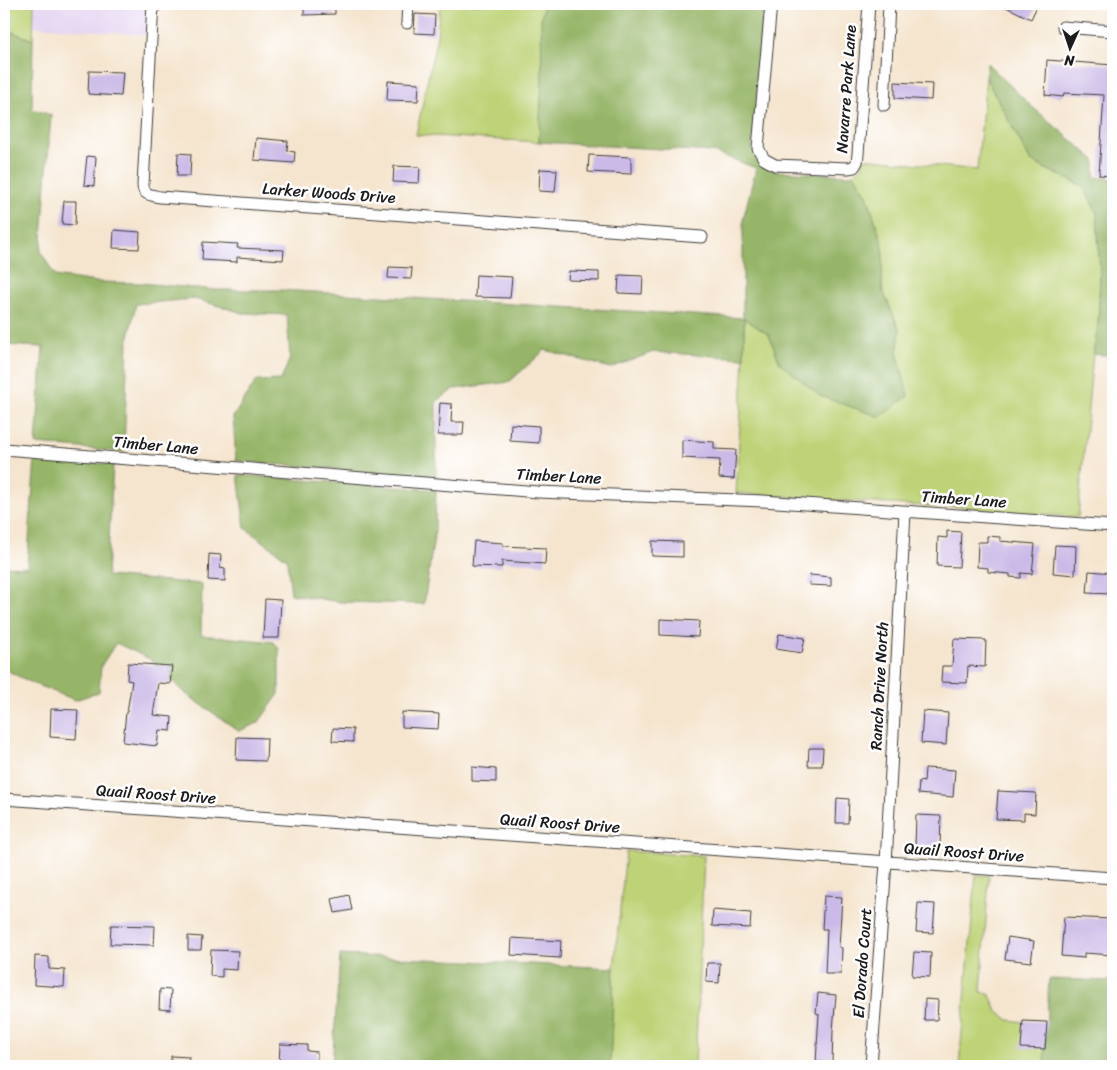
<svg xmlns="http://www.w3.org/2000/svg" width="1117" height="1070" font-family="Sriracha,sans-serif">
<style>
.built{fill:#e4d3f1}
.green{fill:#bed377;stroke:#6d784a}
.forest{fill:#96b568;stroke:#596842}
.building{fill:#cbbae7}
.lines{fill:none;stroke-linecap:round;stroke-linejoin:round}
.street-casing{stroke:#3d3a37;stroke-width:13}
.street{stroke:#fff;stroke-width:11}
.labels{text-anchor:middle;dominant-baseline:central;stroke-width:5;stroke-linejoin:round;paint-order:stroke}
.street-label{font-size:16px;fill:#1c1c1c;stroke:#fff}
</style>
<rect width="100%" height="100%" fill="#fff"/>
<filter id="ink" filterUnits="userSpaceOnUse"><feTurbulence type="fractalNoise" baseFrequency=".02" numOctaves="2"/><feDisplacementMap in="SourceGraphic" scale="10" xChannelSelector="R" yChannelSelector="G"/><feConvolveMatrix kernelMatrix="1 2 1 2 8 2 1 2 1" color-interpolation-filters="sRGB"/></filter>
<filter id="wash" filterUnits="userSpaceOnUse"><feTurbulence type="fractalNoise" baseFrequency=".0096" numOctaves="4" result="noise"/><feDisplacementMap in="SourceGraphic" scale="20" xChannelSelector="R" yChannelSelector="G"/><feGaussianBlur stdDeviation="1.12" result="paint"/><feColorMatrix in="noise" values="0 0 0 0 0 0 0 0 0 0 0 0 0 0 0 0 0 1.4 0 .05"/><feComposite in="paint" operator="in"/></filter>
<g filter="url(#wash)">
<rect width="100%" height="100%" fill="#f5e5cf"/>
<polygon class="built" points="34,4 147,4 146,35 34,26"/>
<g class="green">
<polygon points="4,4 34,4 33,40 4,29"/>
<polygon points="440,4 544,4 542,18 542,81 539,142 416,135 437,36"/>
<polygon points="986,78 1030,160 1044,168 1083,186 1097,213 1100,273 1098,326 1093,354 1078,517 993,511 964,507 905,505 736,493 744,358 744,318 769,335 780,363 908,396 897,352 900,330 882,289 883,246 867,195 854,174 862,167 864,158 977,170"/>
<polygon points="626,851 704,856 695,1066 610,1066 614,968"/>
<polygon points="976,875 989,876 981,992 989,993 997,1011 1009,1020 1046,1025 1044,1066 959,1066"/>
</g>
<g class="forest">
<polygon points="544,4 764,5 752,148 760,163 775,171 847,175 854,174 867,195 883,246 882,289 900,331 897,352 908,396 880,417 820,396 780,363 769,335 744,318 744,358 653,352 611,368 545,350 509,382 454,389 436,402 436,477 236,461 233,417 256,381 281,380 290,358 287,315 243,313 195,299 136,304 128,341 124,452 36,444 43,347 4,345 4,29 33,40 32,109 51,115 41,252 55,276 97,282 141,283 216,290 280,290 743,318 743,220 756,168 713,152 539,142 542,81 541,18"/>
<polygon points="987,63 1030,105 1095,160 1095,177 1113,179 1113,359 1111,356 1093,354 1098,326 1100,273 1097,213 1083,186 1044,168 1030,160 986,78"/>
<polygon points="35,458 120,465 113,465 107,576 202,584 201,635 274,642 279,649 279,694 258,723 239,731 186,694 150,659 116,643 101,666 99,692 75,700 32,683 4,669 4,566 27,567"/>
<polygon points="238,475 436,490 435,530 424,604 340,602 291,594 287,559 245,528"/>
<polygon points="340,955 614,968 610,1066 332,1066"/>
<polygon points="1049,979 1113,981 1113,1066 1044,1066"/>
</g>
<g id="blocks">
<g class="building">
<polygon points="304,4 335,4 335,14 304,15"/>
<polygon points="1000,4 1038,4 1031,19"/>
<polygon points="415,14 435,15 434,34 414,33"/>
<polygon points="1047,60 1113,65 1113,176 1099,175 1104,95 1064,93 1063,97 1045,95"/>
<polygon points="89,71 123,72 121,96 88,94"/>
<polygon points="388,81 419,83 418,101 387,100"/>
<polygon points="895,82 932,84 931,100 895,98"/>
<polygon points="256,138 288,141 287,151 295,152 294,163 254,160"/>
<polygon points="178,153 191,154 190,176 177,176"/>
<polygon points="589,155 631,157 631,174 588,172"/>
<polygon points="87,156 96,157 94,186 84,185"/>
<polygon points="394,166 420,167 419,183 393,182"/>
<polygon points="540,169 557,170 555,192 539,191"/>
<polygon points="64,201 76,201 75,225 62,224"/>
<polygon points="114,230 140,232 139,249 113,248"/>
<polygon points="203,242 238,244 237,248 284,250 283,260 237,257 237,262 202,260"/>
<polygon points="389,267 412,268 411,279 388,278"/>
<polygon points="569,271 599,272 599,281 568,280"/>
<polygon points="476,275 512,277 510,298 475,297"/>
<polygon points="619,275 643,276 642,294 618,293"/>
<polygon points="440,403 452,404 451,422 464,422 463,435 438,435"/>
<polygon points="511,424 539,426 539,443 510,441"/>
<polygon points="682,440 714,442 714,449 736,450 734,479 719,478 720,460 682,458"/>
<polygon points="947,531 961,532 959,567 937,566 938,537 947,538"/>
<polygon points="987,536 1000,537 1000,541 1035,544 1032,574 1021,573 1021,578 1010,577 1010,574 988,572 988,568 977,567 978,542 987,542"/>
<polygon points="474,541 503,543 503,546 546,548 545,564 502,561 502,567 472,566"/>
<polygon points="652,541 683,542 683,557 652,556"/>
<polygon points="1055,545 1076,546 1075,575 1053,573"/>
<polygon points="209,554 221,555 220,568 225,569 225,581 208,580"/>
<polygon points="1089,571 1113,573 1113,594 1087,593"/>
<polygon points="810,575 831,577 831,586 809,585"/>
<polygon points="265,599 281,600 279,638 263,638"/>
<polygon points="660,619 699,621 698,637 660,635"/>
<polygon points="779,634 805,638 802,653 776,649"/>
<polygon points="954,639 986,640 985,667 968,666 967,683 941,682 942,666 952,666"/>
<polygon points="128,663 172,666 170,684 158,683 153,715 172,717 171,731 159,730 157,746 123,742 126,712 127,712 132,681 127,680"/>
<polygon points="51,709 78,710 76,739 50,737"/>
<polygon points="923,711 948,713 946,745 921,743"/>
<polygon points="402,712 439,714 438,729 402,727"/>
<polygon points="333,728 353,729 353,742 332,741"/>
<polygon points="237,737 267,738 266,761 236,760"/>
<polygon points="809,748 823,748 822,766 808,766"/>
<polygon points="472,767 496,769 496,782 472,781"/>
<polygon points="925,768 955,770 953,797 918,794 919,781 924,782"/>
<polygon points="998,791 1036,793 1035,814 1024,813 1024,820 996,819"/>
<polygon points="837,798 849,799 848,823 836,823"/>
<polygon points="916,815 941,816 940,847 915,847"/>
<polygon points="349,895 352,910 335,913 332,899"/>
<polygon points="824,896 842,897 839,947 842,948 841,974 825,974 827,929 822,929"/>
<polygon points="918,903 935,904 933,933 916,932"/>
<polygon points="713,910 751,913 750,928 712,926"/>
<polygon points="1064,917 1111,919 1111,924 1113,924 1113,955 1084,953 1084,958 1061,956"/>
<polygon points="111,925 155,926 154,945 110,944"/>
<polygon points="188,936 202,937 201,950 188,950"/>
<polygon points="1008,937 1034,941 1031,962 1005,959"/>
<polygon points="512,938 561,941 560,958 511,955"/>
<polygon points="211,950 238,951 237,970 222,969 222,977 210,976"/>
<polygon points="914,952 931,953 930,977 912,976"/>
<polygon points="35,956 49,957 49,969 65,970 64,987 34,985"/>
<polygon points="707,963 720,963 719,983 706,982"/>
<polygon points="160,989 171,990 170,1010 159,1009"/>
<polygon points="818,993 836,995 833,1030 832,1063 816,1062 819,1014 816,1013"/>
<polygon points="925,999 938,1000 937,1020 924,1020"/>
<polygon points="1023,1021 1047,1022 1045,1049 1021,1048"/>
<polygon points="280,1044 307,1045 307,1051 317,1052 317,1066 279,1066"/>
<polygon points="171,1056 189,1057 188,1066 171,1066"/>
</g>
</g>
</g>
<g filter="url(#ink)">
<use href="#blocks" fill-opacity="0" stroke="#3d3a37" stroke-width="1"/>
<g class="lines">
<defs>
<g id="street">
<path d="M153,4L143,185C143,195 151,195 160,197L702,237"/>
<polyline points="771,4 758,148 764,159 775,165 848,168 854,167 857,162 858,154 869,4"/>
<polyline points="407,23 408,4"/>
<polyline points="1063,27 1113,31"/>
<polyline points="884,105 889,4"/>
<polyline points="4,449 538,492 763,501 1113,526"/>
<polyline points="4,799 1113,878"/>
<polyline points="871,1066 886,863 905,512"/>
</g>
</defs>
<use href="#street" class="street-casing"/>
<use href="#street" class="street"/>
</g>
</g>
<g class="labels">
<g class="street-label">
<text transform="translate(846 89) rotate(-86)">Navarre Park Lane</text>
<text transform="translate(329 193) rotate(4)">Larker Woods Drive</text>
<text transform="translate(156 445) rotate(5)">Timber Lane</text>
<text transform="translate(559 476) rotate(3)">Timber Lane</text>
<text transform="translate(964 499) rotate(4)">Timber Lane</text>
<text transform="translate(879 686) rotate(-87)">Ranch Drive North</text>
<text transform="translate(156 794) rotate(4)">Quail Roost Drive</text>
<text transform="translate(560 823) rotate(4)">Quail Roost Drive</text>
<text transform="translate(964 852) rotate(4)">Quail Roost Drive</text>
<text transform="translate(862 963) rotate(-86)">El Dorado Court</text>
</g>
</g>
<rect width="1117" height="1070" fill="none" stroke="#fff" stroke-width="20"/>
<g transform="translate(1070 48) rotate(183)" stroke="#ffffff" stroke-width="4" paint-order="stroke">
<path d="M0-4L9 19L0 12L-9 19Z" fill="#1c1c1c"/>
<text y="-8" font-size="14" font-weight="bold" text-anchor="middle" fill="#1c1c1c">N</text>
</g>
</svg>
